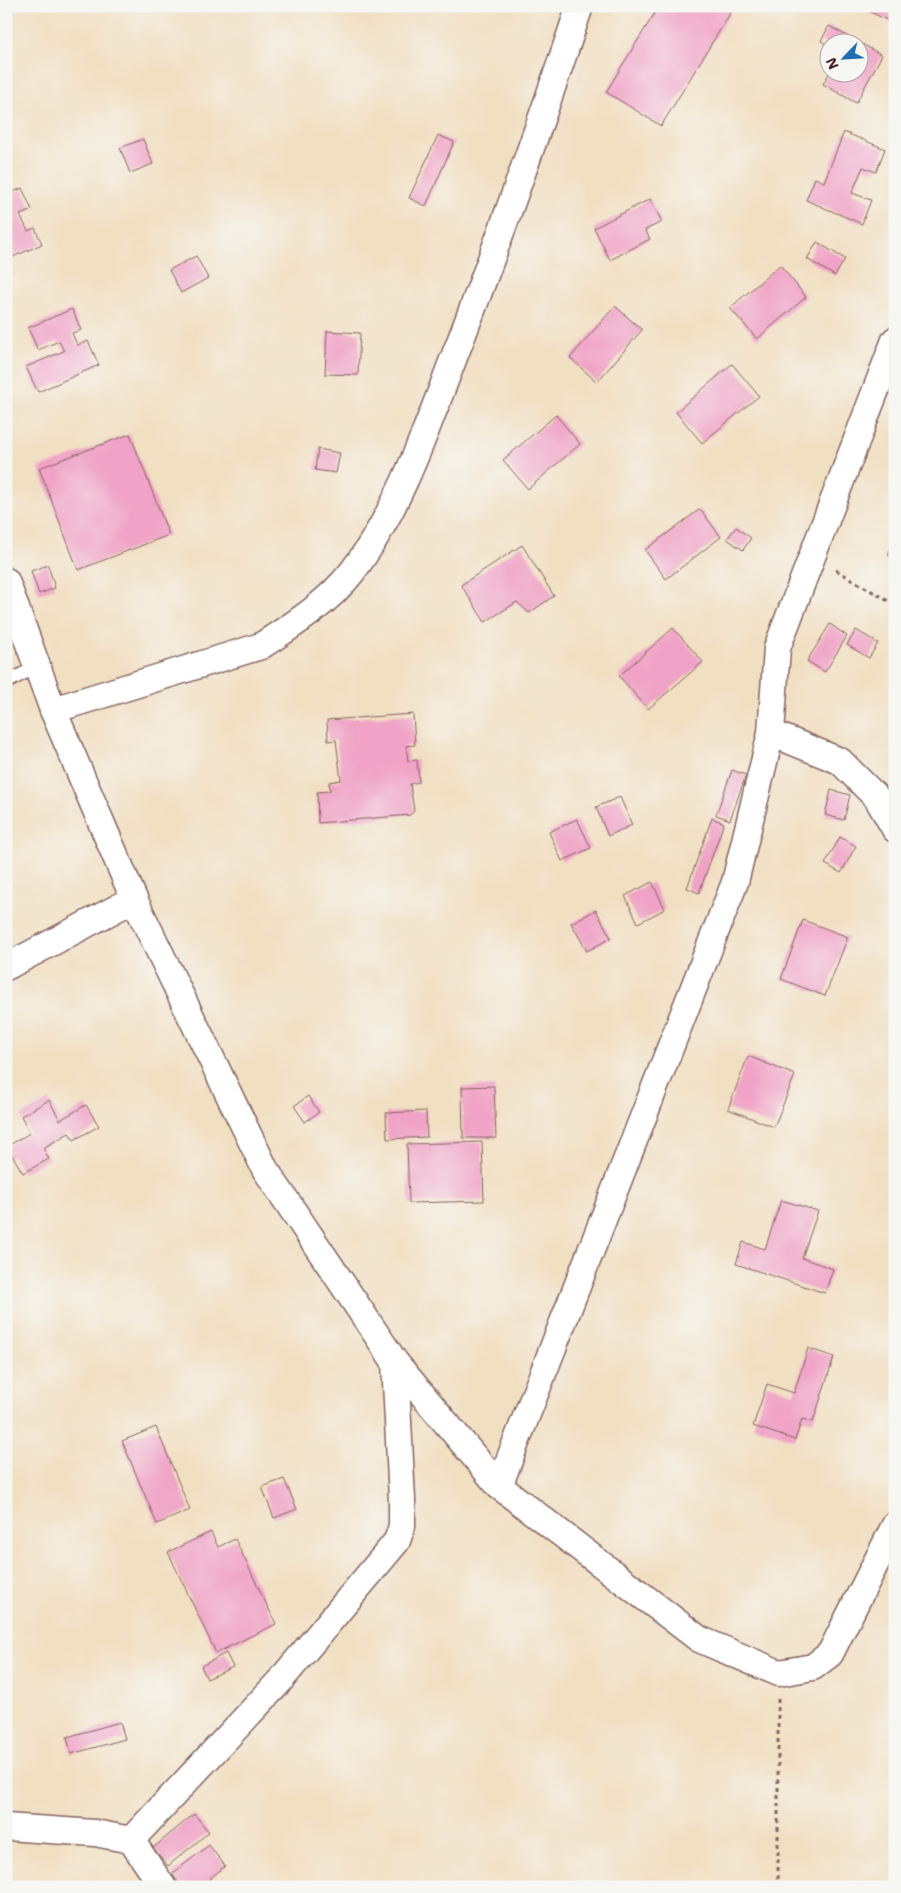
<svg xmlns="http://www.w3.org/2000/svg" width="901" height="1893" font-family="'Shantell Sans',sans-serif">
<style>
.building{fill:#f0a3c6}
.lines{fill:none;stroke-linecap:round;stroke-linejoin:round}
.lane-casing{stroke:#846260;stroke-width:15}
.street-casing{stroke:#846260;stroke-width:29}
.path{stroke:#846260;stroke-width:3;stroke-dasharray:4 4;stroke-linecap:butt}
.lane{stroke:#fff;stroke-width:12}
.street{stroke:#fff;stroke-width:26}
</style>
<rect width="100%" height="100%" fill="#f6f6f2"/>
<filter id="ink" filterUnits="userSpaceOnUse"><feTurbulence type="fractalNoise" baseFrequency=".02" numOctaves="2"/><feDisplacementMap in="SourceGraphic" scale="10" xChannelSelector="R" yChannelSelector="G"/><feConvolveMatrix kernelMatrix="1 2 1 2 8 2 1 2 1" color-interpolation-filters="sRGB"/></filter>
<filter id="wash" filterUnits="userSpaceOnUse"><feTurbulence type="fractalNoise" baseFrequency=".0096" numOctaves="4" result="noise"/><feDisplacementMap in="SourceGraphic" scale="20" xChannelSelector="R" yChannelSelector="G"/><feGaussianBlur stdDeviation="1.12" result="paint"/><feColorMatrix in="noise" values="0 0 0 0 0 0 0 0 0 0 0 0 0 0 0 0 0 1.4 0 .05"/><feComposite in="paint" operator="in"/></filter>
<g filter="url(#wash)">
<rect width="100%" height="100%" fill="#f1dfc2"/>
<g id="blocks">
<g class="building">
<polygon points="659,6 721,6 731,12 661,126 606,92"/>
<polygon points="858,6 895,6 895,24"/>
<polygon points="829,26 882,55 856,103 823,84 830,72 858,72 858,42 828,42 828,45 821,41"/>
<polygon points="844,132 885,149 876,172 863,167 852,193 871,200 862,224 806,200 815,178 824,182"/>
<polygon points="438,135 454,142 426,206 409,198"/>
<polygon points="143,139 153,164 130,173 120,148"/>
<polygon points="22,188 32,210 20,215 28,231 35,228 42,244 6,260 6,236 13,233 9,225 6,226 6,195"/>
<polygon points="650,199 662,222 645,230 650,239 610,260 594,228"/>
<polygon points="817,242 845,259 835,276 807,259"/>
<polygon points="196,256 208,278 181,293 169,270"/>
<polygon points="780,265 806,297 757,339 730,308"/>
<polygon points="615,306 642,330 597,382 570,358"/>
<polygon points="72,309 81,330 72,333 77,345 88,341 99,365 38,392 26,367 64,351 59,341 38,350 28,328"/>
<polygon points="327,331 360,333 358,375 325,374"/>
<polygon points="732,364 759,396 702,443 676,412"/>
<polygon points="556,415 580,444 528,489 503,460"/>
<polygon points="130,434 169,535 78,570 39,468"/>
<polygon points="318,449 340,453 336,473 315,470"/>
<polygon points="700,509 721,537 666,579 645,550"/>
<polygon points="736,527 751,538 743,550 727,539"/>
<polygon points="895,537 895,558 888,555"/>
<polygon points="522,545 554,596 529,613 517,602 485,622 461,585"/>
<polygon points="48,565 55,588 39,594 31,571"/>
<polygon points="830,624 847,636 825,672 807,661"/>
<polygon points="673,628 703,662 648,709 619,676"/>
<polygon points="856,630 878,643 869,658 847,645"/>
<polygon points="413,714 415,745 406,746 408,761 417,760 419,782 410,784 414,811 410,815 318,823 317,792 330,791 329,782 341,780 336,740 328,741 327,720"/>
<polygon points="732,770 746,775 730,820 716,815"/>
<polygon points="831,790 850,795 844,820 825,815"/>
<polygon points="620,797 632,825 608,836 596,807"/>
<polygon points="712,818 724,823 699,893 687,888"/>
<polygon points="577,819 591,848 562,861 549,832"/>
<polygon points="840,837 856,846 841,873 825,864"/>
<polygon points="652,882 665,909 638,923 625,896"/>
<polygon points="596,910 611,938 587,951 571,923"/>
<polygon points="803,920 848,937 825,996 781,979"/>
<polygon points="748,1056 795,1075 774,1127 728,1109"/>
<polygon points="494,1086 496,1138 463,1138 462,1087"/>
<polygon points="308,1096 319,1112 305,1122 294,1106"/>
<polygon points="49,1100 60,1120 86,1105 99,1126 74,1140 69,1133 43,1148 49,1159 23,1173 12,1155 6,1159 6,1147 30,1133 21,1116"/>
<polygon points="426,1111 427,1137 387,1139 386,1113"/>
<polygon points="482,1142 484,1201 409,1203 407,1144"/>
<polygon points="781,1200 818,1211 802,1258 833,1269 825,1293 736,1264 743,1242 765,1249"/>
<polygon points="808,1348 834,1357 813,1422 802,1419 795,1440 753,1426 767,1384 794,1393"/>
<polygon points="156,1427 190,1510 157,1524 122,1441"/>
<polygon points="284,1479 297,1509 274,1518 262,1487"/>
<polygon points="211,1532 218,1547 235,1539 276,1624 216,1653 168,1552"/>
<polygon points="226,1653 233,1667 207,1679 201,1666"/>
<polygon points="120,1722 125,1739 71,1754 67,1737"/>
<polygon points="194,1814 209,1832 168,1866 153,1848"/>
<polygon points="209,1845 225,1866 200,1887 182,1887 172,1874"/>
</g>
</g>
</g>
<g filter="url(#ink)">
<use href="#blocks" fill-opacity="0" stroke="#846260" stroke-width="1"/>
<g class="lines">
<defs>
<polyline id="lane" points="6,683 37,666"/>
<g id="street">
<polyline points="6,581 53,710 134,899 265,1169 395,1362 499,1486 735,882 771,733 777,648 895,340"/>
<path d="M53,710L261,646C293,625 328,603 352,572C396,515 425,433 451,365C497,247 539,127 580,6"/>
<polyline points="771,733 840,761 877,798 895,829"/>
<polyline points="6,967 134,899"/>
<polyline points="499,1486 699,1639 779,1673 813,1667 830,1654 895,1525"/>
<polyline points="6,1827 95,1833 131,1840 279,1682 397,1541 402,1526 402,1500 395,1362"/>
<polyline points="131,1840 163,1887"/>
</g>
</defs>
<use href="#lane" class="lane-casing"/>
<use href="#street" class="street-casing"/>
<g class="path">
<polyline points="836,570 895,605"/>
<polyline points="778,1887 778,1699"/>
</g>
<use href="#lane" class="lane"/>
<use href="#street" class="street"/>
</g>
</g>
<rect width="901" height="1893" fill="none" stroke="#f6f6f2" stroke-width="25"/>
<g transform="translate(844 58) rotate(245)"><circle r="24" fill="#f6f6f2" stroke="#b1a0a2"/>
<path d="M0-4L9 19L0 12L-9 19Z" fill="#1f6fb2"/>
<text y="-8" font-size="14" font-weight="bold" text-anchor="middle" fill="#4a1f2b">N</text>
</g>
</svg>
